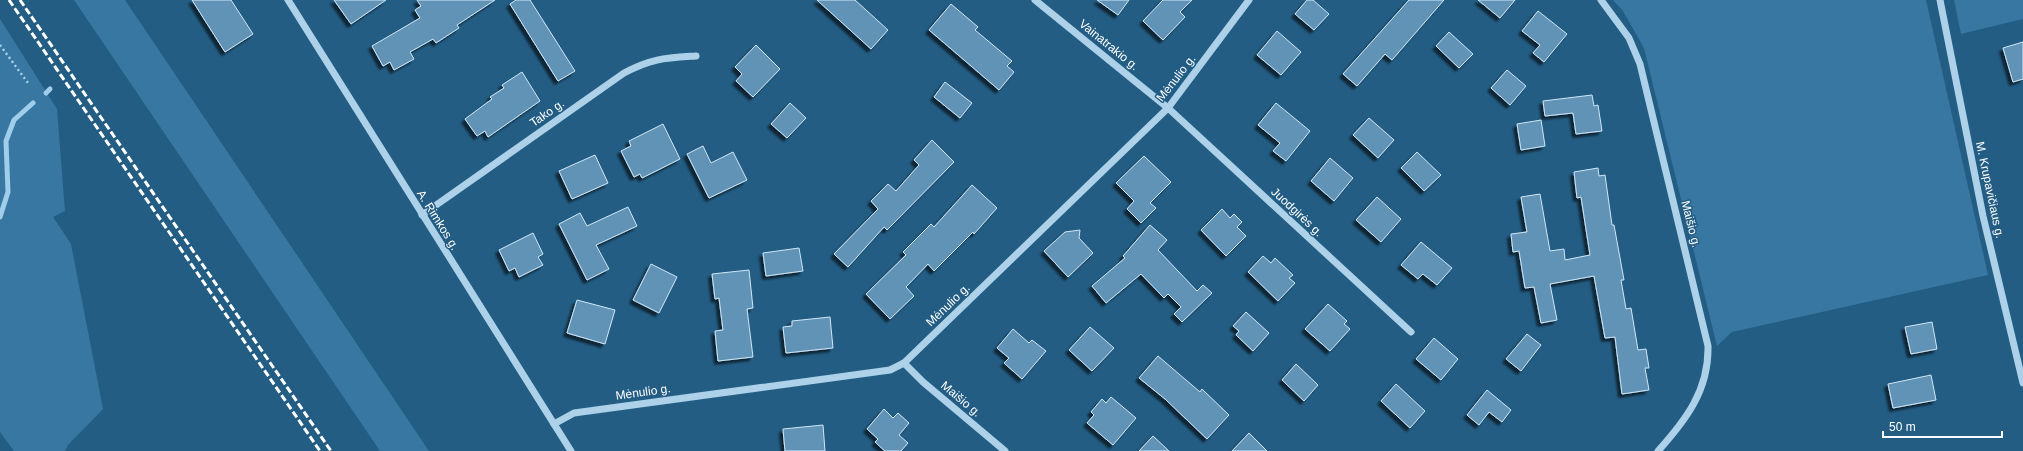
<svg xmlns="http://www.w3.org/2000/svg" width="2023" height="451" font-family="Arial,sans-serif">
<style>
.green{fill:#3777a1}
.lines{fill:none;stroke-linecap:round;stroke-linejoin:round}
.stream{stroke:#a0cde9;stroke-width:5}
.building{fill:#6093b6;stroke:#d0e7f6;filter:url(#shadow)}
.path{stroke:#acd1e8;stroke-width:2.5;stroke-dasharray:2 3;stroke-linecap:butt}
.minor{stroke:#acd1e8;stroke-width:7}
.rail{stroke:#fff;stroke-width:3;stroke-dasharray:7 3;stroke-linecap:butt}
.labels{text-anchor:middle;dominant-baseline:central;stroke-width:3;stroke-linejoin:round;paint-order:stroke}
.street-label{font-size:12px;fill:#fff;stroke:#235d84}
</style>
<defs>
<filter id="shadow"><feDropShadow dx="-3.5" dy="3.5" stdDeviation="1" flood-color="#0009"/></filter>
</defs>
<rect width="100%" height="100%" fill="#235d84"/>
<g class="green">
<polygon points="74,0 125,0 429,451 380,451"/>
<polygon points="1613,0 1926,0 1988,275 1732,332 1717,346 1644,48 1623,11"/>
<polygon points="1954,0 2023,0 2023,19 1961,34"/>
<polygon points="0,19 57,109 65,211 53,217 71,244 103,409 68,445 65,451 14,451 0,432"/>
</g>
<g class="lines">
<g class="stream">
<polyline points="46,93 50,89"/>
<polyline points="0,217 8,192 6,141 14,120 33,103"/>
</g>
</g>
<g class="building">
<polygon points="192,0 231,0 253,34 225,52"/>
<polygon points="334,0 386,0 351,24"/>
<polygon points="417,0 495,0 457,25 459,28 436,43 433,39 410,52 414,59 394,70 390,62 383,66 372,46 420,18 415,10 421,6"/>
<polygon points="516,0 530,0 575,71 558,81 510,4"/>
<polygon points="817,0 855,0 888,30 871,49"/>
<polygon points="1097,0 1129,0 1118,15"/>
<polygon points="1163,0 1192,0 1180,12 1185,17 1163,40 1143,21"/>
<polygon points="1307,0 1313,0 1329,14 1314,30 1295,14"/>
<polygon points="1409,0 1444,0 1392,60 1385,54 1357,86 1343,74"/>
<polygon points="1478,0 1515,0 1500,18"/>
<polygon points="951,4 978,27 975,30 1012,61 1007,66 1014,72 999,90 929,30"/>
<polygon points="1538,11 1567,34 1544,62 1533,53 1540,45 1522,31"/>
<polygon points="1277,31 1301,52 1281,75 1257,55"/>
<polygon points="1449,32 1473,54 1459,68 1436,46"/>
<polygon points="2023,42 2023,79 2013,82 2003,48"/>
<polygon points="756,45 780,69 753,97 736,81 742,74 735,67"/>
<polygon points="1507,70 1526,86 1510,105 1491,88"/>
<polygon points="522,72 540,101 488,137 485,131 477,136 465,119 492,99 490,97 504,88 502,85"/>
<polygon points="945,82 972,103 960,118 934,97"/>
<polygon points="1592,95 1594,106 1598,105 1602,131 1576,134 1573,113 1545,116 1543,101"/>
<polygon points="790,103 806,118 787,138 771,124"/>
<polygon points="1276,103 1310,131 1286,161 1273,151 1280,143 1258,125"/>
<polygon points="1369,118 1394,140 1378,158 1353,135"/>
<polygon points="1541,120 1545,146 1521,150 1517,124"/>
<polygon points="663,124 680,159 642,178 640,174 634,177 621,151 631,146 629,141"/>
<polygon points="932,140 954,162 887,230 884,227 848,267 834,254 878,209 871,201 888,184 896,191 919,165 914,160"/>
<polygon points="703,146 711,163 733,152 747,180 709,198 687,154"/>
<polygon points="1417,152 1441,175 1424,191 1401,168"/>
<polygon points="595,155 608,183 572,199 559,171"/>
<polygon points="1144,156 1171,182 1150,203 1156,208 1141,223 1127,209 1134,201 1116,183"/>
<polygon points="1330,158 1353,178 1334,201 1311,181"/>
<polygon points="1598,168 1599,176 1605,175 1612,225 1614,225 1624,280 1621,280 1626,309 1631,308 1638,350 1646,349 1649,368 1645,368 1649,390 1622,394 1615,337 1605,338 1594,276 1550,284 1557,320 1541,323 1534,287 1525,288 1519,251 1513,252 1511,234 1527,232 1521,197 1540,194 1550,251 1564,249 1565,260 1590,255 1581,197 1577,198 1574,172"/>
<polygon points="972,185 997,208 974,234 973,232 934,271 928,264 906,287 914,296 890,319 866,294 906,255 903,252 931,224 934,227"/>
<polygon points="1377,197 1401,219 1381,242 1356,220"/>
<polygon points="628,207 637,226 596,245 609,269 587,280 559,224 580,213 587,226"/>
<polygon points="1222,209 1230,218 1234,214 1242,222 1237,227 1246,236 1226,256 1201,230"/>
<polygon points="1150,225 1167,240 1158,250 1197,291 1203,285 1212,293 1182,322 1174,314 1181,307 1168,294 1164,298 1141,274 1106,303 1092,286 1125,258 1123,256"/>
<polygon points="1080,230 1079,238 1093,253 1068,277 1044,251 1065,232"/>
<polygon points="533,233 543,254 538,257 543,265 519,277 515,268 509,271 499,250"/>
<polygon points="1421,242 1452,268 1437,285 1423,274 1418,279 1401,265"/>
<polygon points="799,248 803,271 766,276 763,253"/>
<polygon points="1263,256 1271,263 1275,258 1293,275 1289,278 1295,283 1278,301 1248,272"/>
<polygon points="651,264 677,277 659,313 633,300"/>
<polygon points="749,270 753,308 747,309 753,357 718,361 715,331 723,330 719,298 715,299 712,274"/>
<polygon points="577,300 615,310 605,344 567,333"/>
<polygon points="1328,304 1347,321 1344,324 1350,329 1330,351 1305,329"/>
<polygon points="1246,312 1269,333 1253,351 1236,335 1239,331 1233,326"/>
<polygon points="830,317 833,348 786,353 783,327 792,326 792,321"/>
<polygon points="1932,322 1937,349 1911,354 1905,327"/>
<polygon points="1090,327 1114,348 1092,371 1069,350"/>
<polygon points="1013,329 1029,343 1032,340 1046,351 1022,379 1004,363 1009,358 997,348"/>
<polygon points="1527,334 1541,345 1521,371 1506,359"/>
<polygon points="1434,338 1458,359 1441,380 1416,359"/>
<polygon points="1158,356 1200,392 1202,389 1229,415 1207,439 1165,399 1139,378"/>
<polygon points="1296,364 1318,385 1304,401 1282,380"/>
<polygon points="1931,375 1936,400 1893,408 1888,384"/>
<polygon points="1396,384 1425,411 1410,428 1381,401"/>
<polygon points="1487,390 1511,410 1502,422 1489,412 1479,425 1467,415"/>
<polygon points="1111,397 1136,418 1113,445 1087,423 1094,415 1091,412 1102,399 1106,403"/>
<polygon points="884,409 893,418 898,413 909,423 899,435 908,443 901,451 885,451 875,442 878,439 867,429"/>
<polygon points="823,425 825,451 785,451 783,429"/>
<polygon points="1249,433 1267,451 1232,451"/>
<polygon points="1153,436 1169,451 1139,451"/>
</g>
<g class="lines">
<polyline class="path" points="0,45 28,83"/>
<g class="minor">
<polyline points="288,0 571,451"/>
<polyline points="1035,0 1168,108 1411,332"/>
<path d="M1601,0L1629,38L1640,64L1708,346C1709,390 1686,420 1658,451"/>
<polyline points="1940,0 1983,216 2023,383"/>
<path d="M422,215L624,73C652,58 666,58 696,56"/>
<polyline points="904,363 923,382 1005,451"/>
<polyline points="554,424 574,413 890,370 904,363 1168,108 1249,0"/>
</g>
<g class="rail">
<polyline points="9,0 320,451"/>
<polyline points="20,0 331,451"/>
</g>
</g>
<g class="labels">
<g class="street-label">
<text transform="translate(1109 45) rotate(39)">Vainatrakio g.</text>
<text transform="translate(1176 78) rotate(-52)">Mėnulio g.</text>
<text transform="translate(547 113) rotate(-35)">Tako g.</text>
<text transform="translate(1990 190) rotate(78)">M. Krupavičiaus g.</text>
<text transform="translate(1297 212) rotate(43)">Juodgirės g.</text>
<text transform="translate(438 220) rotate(58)">A. Rimkos g.</text>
<text transform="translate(1691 224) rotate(76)">Maišio g.</text>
<text transform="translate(948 305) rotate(-44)">Mėnulio g.</text>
<text transform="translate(643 392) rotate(-8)">Mėnulio g.</text>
<text transform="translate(961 399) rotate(40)">Maišio g.</text>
</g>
</g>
<path d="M1883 431v6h119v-6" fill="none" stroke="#ffffff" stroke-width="2"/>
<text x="1889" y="431" font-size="12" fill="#ffffff" stroke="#235d84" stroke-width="3" paint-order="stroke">50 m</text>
</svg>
